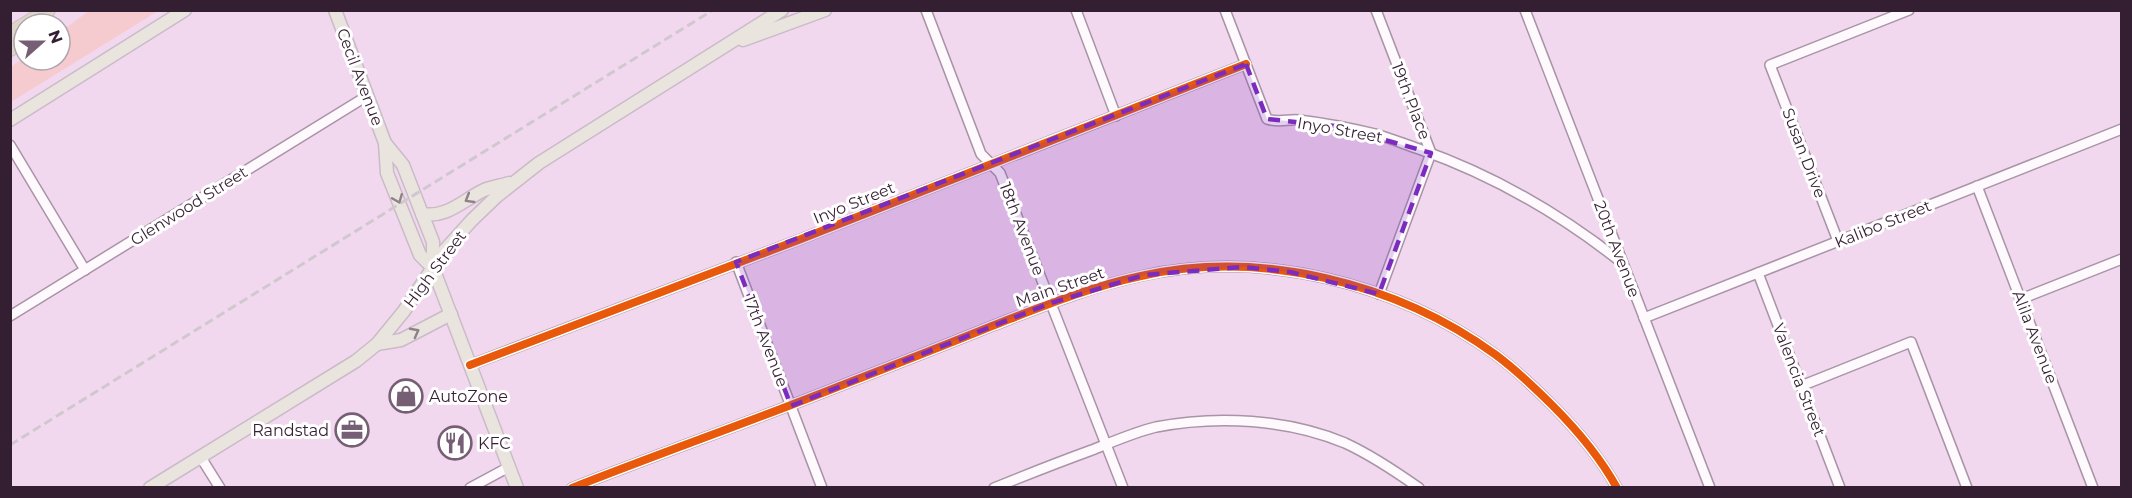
<svg xmlns="http://www.w3.org/2000/svg" width="2132" height="498" font-family="Montserrat,sans-serif">
<style>
.green{fill:#f6cbd0}
.lines{fill:none;stroke-linecap:round;stroke-linejoin:round}
.minor-casing{stroke:#a994a6;stroke-width:12}
.major-casing{stroke:#cabbc8;stroke-width:15}
.highway-casing{stroke:#cabbc8;stroke-width:16}
.minor{stroke:#fdf9fc;stroke-width:9}
.major{stroke:#eae4de;stroke-width:12}
.highway{stroke:#ded5c9;stroke-width:14}
.rail{stroke:#d0c8cf;stroke-width:3;stroke-dasharray:9 4.5;stroke-linecap:butt}
.cycleway-casing{stroke:#fff;stroke-width:11}
.cycleway{stroke:#e8590c;stroke-width:8}
.oneway{stroke:#8f8188}
.marked{fill:#7b2cbf;fill-opacity:0.2;stroke:#7b2cbf;stroke-width:4.5;stroke-dasharray:12 8;stroke-linejoin:round}
.labels{text-anchor:middle;dominant-baseline:central;stroke-width:6;stroke-linejoin:round;paint-order:stroke}
.street-label{font-size:16px;fill:#341e32;stroke:#fff}
.poi-label{font-size:16px;fill:#341e32;stroke:#fff;text-anchor:start}
</style>
<rect width="100%" height="100%" fill="#f2d8ee"/>
<polygon class="green" points="90,10 158,11 11,102 11,67 24,57 24,60 60,60 60,32"/>
<g class="lines">
<defs>
<g id="minor">
<polyline points="926,10 981,154 1000,173 1123,488"/>
<polyline points="1076,10 1116,116"/>
<path d="M1225,10L1267,119C1279,123 1287,119 1299,120C1324,123 1350,128 1375,134C1390,138 1404,144 1419,149C1493,175 1559,213 1621,262"/>
<polyline points="1376,10 1431,153 1379,294"/>
<polyline points="1525,10 1710,488"/>
<polyline points="10,145 85,270"/>
<polyline points="1977,186 2093,488"/>
<polyline points="1838,241 1770,65 1909,10"/>
<polyline points="736,262 822,488"/>
<polyline points="1758,273 1840,488"/>
<polyline points="2021,299 2122,259"/>
<polyline points="10,316 367,96"/>
<polyline points="1644,318 2122,129"/>
<polyline points="470,365 801,239 1246,64"/>
<polyline points="1801,386 1911,342 1967,488"/>
<polyline points="200,456 220,488"/>
<polyline points="470,488 509,467"/>
<path d="M572,488C663,452 755,420 845,384C894,365 943,346 992,326C1041,307 1089,287 1141,276C1262,249 1397,283 1496,355C1516,370 1535,388 1552,405C1577,430 1600,457 1617,488"/>
<path d="M994,488C1026,475 1059,462 1092,450C1112,442 1135,432 1156,427C1217,415 1288,419 1345,443C1371,455 1395,471 1419,488"/>
</g>
<g id="major">
<polyline points="335,10 385,143 387,173 420,255 433,268"/>
<polyline points="743,40 825,10"/>
<polyline points="10,120 185,10"/>
<polyline points="385,143 403,165 433,242 433,268 517,488"/>
<path d="M422,214C446,218 461,202 482,191C490,187 500,186 509,183"/>
<polyline points="377,344 401,340 451,314"/>
<polyline points="150,488 356,361 377,344 404,311 444,251 472,220 497,196 539,163 782,10"/>
</g>
<g id="highway">
<polyline points="26,24 48,10"/>
<polyline points="10,34 24,25"/>
<polyline points="10,49 24,40"/>
</g>
</defs>
<use href="#minor" class="minor-casing"/>
<use href="#major" class="major-casing"/>
<use href="#highway" class="highway-casing"/>
<use href="#minor" class="minor"/>
<use href="#major" class="major"/>
<use href="#highway" class="highway"/>
<polyline class="rail" points="10,445 713,10"/>
<defs>
<g id="cycleway">
<polyline points="470,365 801,239 1246,64"/>
<path d="M572,488C663,452 755,420 845,384C894,365 943,346 992,326C1041,307 1089,287 1141,276C1262,249 1397,283 1496,355C1516,370 1535,388 1552,405C1577,430 1600,457 1617,488"/>
</g>
</defs>
<use href="#cycleway" class="cycleway-casing"/>
<use href="#cycleway" class="cycleway"/>
</g>
<defs><path id="oneway-chevron" d="M-2-3.5L2.5 0L-2 3.5" fill="none" stroke-width="1.6" stroke-linecap="round" stroke-linejoin="round" transform="scale(1.5)"/></defs>
<g class="oneway">
<use href="#oneway-chevron" transform="translate(398 199) rotate(68)"/>
<use href="#oneway-chevron" transform="translate(469 199) rotate(149)"/>
<use href="#oneway-chevron" transform="translate(415 332) rotate(-28)"/>
</g>
<path class="marked" d="M1246,64L1267,119L1335,126L1431,153L1379,294L1290,272L1242,267L1144,275L1051,303L791,406L736,262Z"/>
<defs>
<symbol id="shop-ring" viewBox="-11 -11 22 22"><circle r="9.5" fill="#fff" stroke="#765f74" stroke-width="1.5"/><path d="M-5-2.5h2.3a2.7 3.5 0 0 1 5.4 0H5L5.5 6h-11ZM-1.5-2.5h3a1.5 2.3 0 0 0-3 0Z" fill="#765f74"/></symbol>
<symbol id="office-ring" viewBox="-11 -11 22 22"><circle r="9.5" fill="#fff" stroke="#765f74" stroke-width="1.5"/><path d="M-6-3h4V-5.5h4V-3h4V5H-6ZM-1-4.5V-3h2v-1.5ZM-6 0V1H6V0Z" fill="#765f74"/></symbol>
<symbol id="restaurant-ring" viewBox="-11 -11 22 22"><circle r="9.5" fill="#fff" stroke="#765f74" stroke-width="1.5"/><path d="M-5-6h1v4h1v-4h1v4h1v-4h1v5L-1.5 .5V6h-2V.5L-5-1ZM5-6V6H3V1.5H1.5Q1.5-4 5-6Z" fill="#765f74"/></symbol>
</defs>
<g fill-rule="evenodd">
<use href="#shop-ring" x="387" y="377" width="38" height="38"/>
<use href="#office-ring" x="333" y="411" width="38" height="38"/>
<use href="#restaurant-ring" x="436" y="424" width="38" height="38"/>
</g>
<g class="labels">
<g class="street-label">
<text transform="translate(360 77) rotate(69)">Cecil Avenue</text>
<text transform="translate(1411 101) rotate(69)">19th Place</text>
<text transform="translate(1340 130) rotate(10)">Inyo Street</text>
<text transform="translate(1804 153) rotate(69)">Susan Drive</text>
<text transform="translate(854 203) rotate(-22)">Inyo Street</text>
<text transform="translate(189 206) rotate(-32)">Glenwood Street</text>
<text transform="translate(1883 224) rotate(-22)">Kalibo Street</text>
<text transform="translate(1022 229) rotate(69)">18th Avenue</text>
<text transform="translate(1617 249) rotate(69)">20th Avenue</text>
<text transform="translate(435 269) rotate(-53)">High Street</text>
<text transform="translate(1060 287) rotate(-19)">Main Street</text>
<text transform="translate(2035 337) rotate(69)">Alila Avenue</text>
<text transform="translate(766 341) rotate(69)">17th Avenue</text>
<text transform="translate(1799 380) rotate(69)">Valencia Street</text>
</g>
<g class="poi-label">
<text x="429" y="396">AutoZone</text>
<text x="329" y="430" text-anchor="end">Randstad</text>
<text x="478" y="443">KFC</text>
</g>
</g>
<rect width="2132" height="498" fill="none" stroke="#341e32" stroke-width="24"/>
<g transform="translate(42 42) rotate(69)"><circle r="28" fill="#ffffff" stroke="#aea5ad" stroke-width="1.5"/>
<path d="M0-4.5L10 22L0 15L-10 22Z" fill="#765f74"/>
<text y="-9" font-size="16" font-weight="bold" text-anchor="middle" fill="#341e32">N</text>
</g>
</svg>
